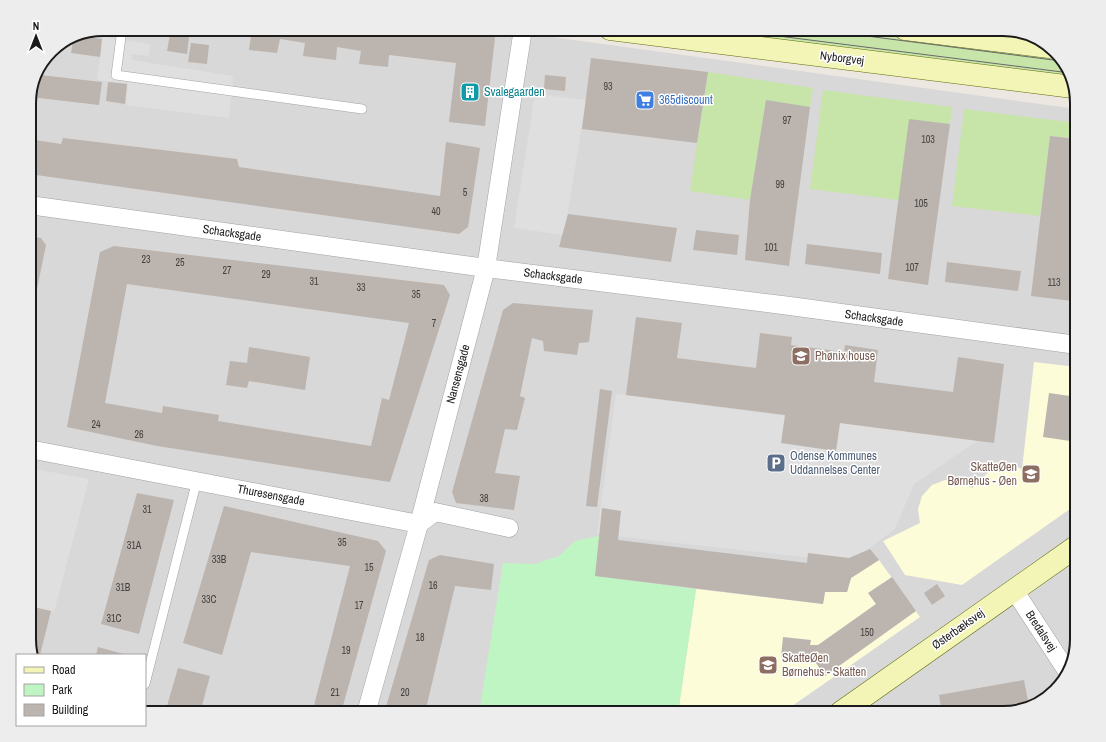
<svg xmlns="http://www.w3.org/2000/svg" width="1106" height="742" font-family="'Archivo Narrow',sans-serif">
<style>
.residential{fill:#d9d8d8}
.education{fill:#fcfcd9}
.grass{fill:#c7e4a9}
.park{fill:#bff5c2}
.parking{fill:#dfdfdf}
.building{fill:#bcb4ae;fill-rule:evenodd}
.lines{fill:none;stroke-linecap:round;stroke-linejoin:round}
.lane-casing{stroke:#a2a2a2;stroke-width:10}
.street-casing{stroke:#a2a2a2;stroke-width:19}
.secondary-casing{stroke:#60690b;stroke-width:23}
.lane{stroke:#fff;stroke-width:9}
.street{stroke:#fff;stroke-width:18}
.secondary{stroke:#f2f5b6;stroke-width:22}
.tram{stroke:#696969;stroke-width:1}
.labels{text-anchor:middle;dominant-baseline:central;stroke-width:3;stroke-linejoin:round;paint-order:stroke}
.number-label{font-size:10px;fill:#434140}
.street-label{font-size:12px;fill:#1b1b1b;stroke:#fff}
.culture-label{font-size:12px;fill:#0d838f;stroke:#fff;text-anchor:start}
.shop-label{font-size:12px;fill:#366cbe;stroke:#fff;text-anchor:start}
.education-label{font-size:12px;fill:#785e54;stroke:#fff;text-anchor:start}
.service-label{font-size:12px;fill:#4e5e75;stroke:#fff;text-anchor:start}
.rim{fill:none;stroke:#1b1b1b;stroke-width:2}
</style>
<rect width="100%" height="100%" fill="#ece8e1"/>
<polygon class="residential" points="103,29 493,29 1077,109 1077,639 1064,680 1040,703 1003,713 145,713 145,655 33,655 29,644 29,98 51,51 75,35"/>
<g class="education">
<polygon points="1034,362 1077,367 1077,504 962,585 905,575 883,541 920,523 918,509 922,496 932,485 945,480 959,481 972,488 1001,460 1022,469"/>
<polygon points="879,560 920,617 782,713 678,713 696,589 823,604 825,592 847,592 851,578"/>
</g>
<g class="grass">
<polygon points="675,29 869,29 1054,53 1069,70 1072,81"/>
<polygon points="708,72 813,88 810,107 766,101 750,200 690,191"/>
<polygon points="823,90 952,107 950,124 899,200 810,189"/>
<polygon points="964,109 1077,123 1077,139 1050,136 1040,216 952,206"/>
</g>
<polygon class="park" points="599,536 596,576 696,589 678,713 479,713 503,563 535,564 559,556 575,541"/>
<g class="parking">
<polygon points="103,37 150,44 149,56 134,54 131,55 132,60 233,76 229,118 126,105 128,83 97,80"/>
<polygon points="535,94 586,100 564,235 514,228"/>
<polygon points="616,394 977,441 914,484 895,529 851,562 597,534"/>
<polygon points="29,468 89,479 54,612 29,606"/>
</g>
<g class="building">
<polygon points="171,29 190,29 187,54 167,51"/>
<polygon points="216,29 479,29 491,31 495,38 485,126 449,122 456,63 389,55 388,67 359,64 361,51 337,47 336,60 303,56 305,43 280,39 277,53 249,50 251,35"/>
<polygon points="74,35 102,39 100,57 71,53"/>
<polygon points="191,43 209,45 207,64 188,62"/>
<polygon points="591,58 708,72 697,143 582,129"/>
<polygon points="40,75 102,82 99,105 30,97"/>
<polygon points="545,75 566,77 565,91 544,89"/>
<polygon points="108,82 127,84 125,104 106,101"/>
<polygon points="766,100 810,107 789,266 745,260 750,200"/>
<polygon points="909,119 950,124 928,285 888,279"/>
<polygon points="1050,136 1077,139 1077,262 1072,301 1031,296"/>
<polygon points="63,138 237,159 239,167 440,196 446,142 480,148 468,227 459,234 29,174 29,139 61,144"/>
<polygon points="568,214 677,228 671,262 559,247"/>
<polygon points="696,230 739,235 737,255 693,250"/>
<polygon points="29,236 41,238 46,245 30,323"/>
<polygon points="807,244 882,253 880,274 805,264"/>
<path d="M114,246L444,285L450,295L390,482L157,446L67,427L100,252ZM127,284L409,323L389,400L382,398L371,446L218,421L219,415L163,406L162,413L105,403Z"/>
<polygon points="947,262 1021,271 1018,291 945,282"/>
<polygon points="513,303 593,310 589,342 579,343 577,355 544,351 543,341 532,338 520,396 525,398 517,430 505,429 495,473 520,476 514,510 456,503 452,492 503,310"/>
<polygon points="636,317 682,323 677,358 756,368 760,333 792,337 791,345 844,352 845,345 878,350 874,382 953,392 958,357 1004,364 994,443 840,423 836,451 781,443 785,415 626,395"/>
<polygon points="249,347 310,357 305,390 249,381 247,388 226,385 230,361 247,363"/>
<polygon points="600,389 612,391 597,507 586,506"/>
<polygon points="1049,393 1077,397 1077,442 1043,437"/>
<polygon points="137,493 174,500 139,634 101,624"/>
<polygon points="224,506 378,541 386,551 341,713 312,713 350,566 251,552 222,655 183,643"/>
<polygon points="602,508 621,511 618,540 807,563 808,553 849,558 870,549 879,560 851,578 847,592 825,592 823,604 595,576"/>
<polygon points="440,555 494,564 491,590 455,586 425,713 406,713 386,707 429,560"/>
<polygon points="892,577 916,611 825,676 816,663 817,656 808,655 808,659 781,657 783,637 811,640 810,645 818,645 876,604 868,593"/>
<polygon points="937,584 945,596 932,605 924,593"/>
<polygon points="29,606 51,611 40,655 33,655 29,644"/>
<polygon points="98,647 127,655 96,655"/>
<polygon points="178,668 210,676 200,713 165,713"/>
<polygon points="1024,680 1029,706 1003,713 942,713 939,695"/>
</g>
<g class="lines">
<defs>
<g id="lane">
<polyline points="122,29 116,75 362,109"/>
<polyline points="145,684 197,480"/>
</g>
<g id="street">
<polyline points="29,205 486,268 790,306 1077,345"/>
<polyline points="29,449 419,524 435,512 509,528"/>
<polyline points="1014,590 1067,671"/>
<polyline points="366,713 419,524 486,268 523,29"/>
</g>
<g id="secondary">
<polyline points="610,29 1073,87"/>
<polyline points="905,29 1049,47"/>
<polyline points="840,713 1077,546"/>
</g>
</defs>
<use href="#lane" class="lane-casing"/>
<use href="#street" class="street-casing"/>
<use href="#secondary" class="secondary-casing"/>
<use href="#lane" class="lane"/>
<use href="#street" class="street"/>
<use href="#secondary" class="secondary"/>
<g class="tram">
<polyline points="723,29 1070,73"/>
<polyline points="812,29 1061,61"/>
</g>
</g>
<defs>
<symbol id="building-square" viewBox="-11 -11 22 22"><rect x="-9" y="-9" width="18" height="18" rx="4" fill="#0f9aa8" stroke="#fff"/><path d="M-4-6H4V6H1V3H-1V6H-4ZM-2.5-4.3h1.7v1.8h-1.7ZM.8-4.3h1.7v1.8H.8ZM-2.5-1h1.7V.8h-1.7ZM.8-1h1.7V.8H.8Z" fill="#fff"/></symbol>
<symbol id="supermarket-square" viewBox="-11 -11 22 22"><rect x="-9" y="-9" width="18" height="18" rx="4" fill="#3f7fe0" stroke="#fff"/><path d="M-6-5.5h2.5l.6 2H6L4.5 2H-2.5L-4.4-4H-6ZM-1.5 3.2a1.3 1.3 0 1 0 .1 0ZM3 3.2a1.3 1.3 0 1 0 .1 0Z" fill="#fff"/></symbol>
<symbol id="university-square" viewBox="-11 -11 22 22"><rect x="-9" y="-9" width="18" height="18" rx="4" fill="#8d6e63" stroke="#fff"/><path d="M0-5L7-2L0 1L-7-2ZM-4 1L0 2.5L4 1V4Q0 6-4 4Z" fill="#fff"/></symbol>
<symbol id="parking-square" viewBox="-11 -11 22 22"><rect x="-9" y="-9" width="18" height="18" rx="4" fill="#5c6f8a" stroke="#fff"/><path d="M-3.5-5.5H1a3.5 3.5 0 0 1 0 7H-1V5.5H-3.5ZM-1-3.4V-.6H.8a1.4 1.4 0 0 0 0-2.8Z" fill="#fff"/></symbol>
<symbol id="school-square" viewBox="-11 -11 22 22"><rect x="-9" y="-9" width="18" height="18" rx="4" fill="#8d6e63" stroke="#fff"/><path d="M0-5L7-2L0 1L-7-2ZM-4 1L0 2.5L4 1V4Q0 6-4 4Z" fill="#fff"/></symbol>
</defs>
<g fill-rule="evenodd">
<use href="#building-square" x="459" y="81" width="22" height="22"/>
<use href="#supermarket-square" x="634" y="89" width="22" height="22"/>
<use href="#university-square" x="790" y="345" width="22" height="22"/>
<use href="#parking-square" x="765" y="452" width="22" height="22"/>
<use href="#school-square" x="1020" y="463" width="22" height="22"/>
<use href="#school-square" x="757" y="654" width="22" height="22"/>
</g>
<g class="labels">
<g class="number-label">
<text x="608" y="86">93</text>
<text x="787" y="120">97</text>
<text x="928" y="139">103</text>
<text x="780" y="184">99</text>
<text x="465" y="192">5</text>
<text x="921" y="203">105</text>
<text x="436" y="211">40</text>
<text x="771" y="247">101</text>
<text x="146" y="259">23</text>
<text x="180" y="262">25</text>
<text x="912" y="267">107</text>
<text x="227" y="270">27</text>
<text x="266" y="274">29</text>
<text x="314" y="281">31</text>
<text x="1054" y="282">113</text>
<text x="361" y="287">33</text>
<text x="416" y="294">35</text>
<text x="434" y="323">7</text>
<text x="96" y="424">24</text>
<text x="139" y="434">26</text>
<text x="484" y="498">38</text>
<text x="147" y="509">31</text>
<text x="342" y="542">35</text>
<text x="134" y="545">31A</text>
<text x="219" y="559">33B</text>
<text x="369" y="567">15</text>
<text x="433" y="585">16</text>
<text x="123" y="587">31B</text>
<text x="209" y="599">33C</text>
<text x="359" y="605">17</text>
<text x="114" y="618">31C</text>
<text x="867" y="632">150</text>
<text x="420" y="637">18</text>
<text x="346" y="650">19</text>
<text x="335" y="692">21</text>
<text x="405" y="692">20</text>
</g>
<g class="street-label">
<text transform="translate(842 58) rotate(7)">Nyborgvej</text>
<text transform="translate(232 233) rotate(8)">Schacksgade</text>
<text transform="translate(553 276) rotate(7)">Schacksgade</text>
<text transform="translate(874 318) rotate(8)">Schacksgade</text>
<text transform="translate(458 374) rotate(-75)">Nansensgade</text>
<text transform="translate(271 495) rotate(11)">Thuresensgade</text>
<text transform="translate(958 629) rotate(-35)">Østerbæksvej</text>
<text transform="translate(1041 631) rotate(57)">Bredalsvej</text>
</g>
<g class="culture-label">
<text x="484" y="92">Svalegaarden</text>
</g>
<g class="shop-label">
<text x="659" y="100">365discount</text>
</g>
<g class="education-label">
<text x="815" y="356">Phønix house</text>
<text x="1017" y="467" text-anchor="end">SkatteØen<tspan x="1017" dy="14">Børnehus - Øen</tspan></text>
<text x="782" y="658">SkatteØen<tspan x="782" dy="14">Børnehus - Skatten</tspan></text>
</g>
<g class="service-label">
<text x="790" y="456">Odense Kommunes<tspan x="790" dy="14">Uddannelses Center</tspan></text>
</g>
</g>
<path d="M0 0H1106V742H0ZM103 36H1003A67 67 0 0 1 1070 103V639A67 67 0 0 1 1003 706H103A67 67 0 0 1 36 639V103A67 67 0 0 1 103 36Z" fill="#ededed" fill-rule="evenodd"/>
<path class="rim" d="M103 36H1003A67 67 0 0 1 1070 103V639A67 67 0 0 1 1003 706H103A67 67 0 0 1 36 639V103A67 67 0 0 1 103 36Z"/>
<rect x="16" y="654" width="130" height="72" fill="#ffffff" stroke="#a4a4a4"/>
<rect x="24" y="667" width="20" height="6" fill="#f2f5b6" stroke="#a4a4a4"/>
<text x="52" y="674" font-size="12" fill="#1b1b1b">Road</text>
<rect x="24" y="684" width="20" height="12" fill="#bff5c2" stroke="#a4a4a4"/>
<text x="52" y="694" font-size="12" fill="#1b1b1b">Park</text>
<rect x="24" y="704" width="20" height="12" fill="#bcb4ae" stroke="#a4a4a4"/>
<text x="52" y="714" font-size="12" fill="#1b1b1b">Building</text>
<g transform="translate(36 36)" stroke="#ffffff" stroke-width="3" paint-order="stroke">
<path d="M0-3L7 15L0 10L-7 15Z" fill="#1b1b1b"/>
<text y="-6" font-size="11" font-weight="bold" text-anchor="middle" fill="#1b1b1b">N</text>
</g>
</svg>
